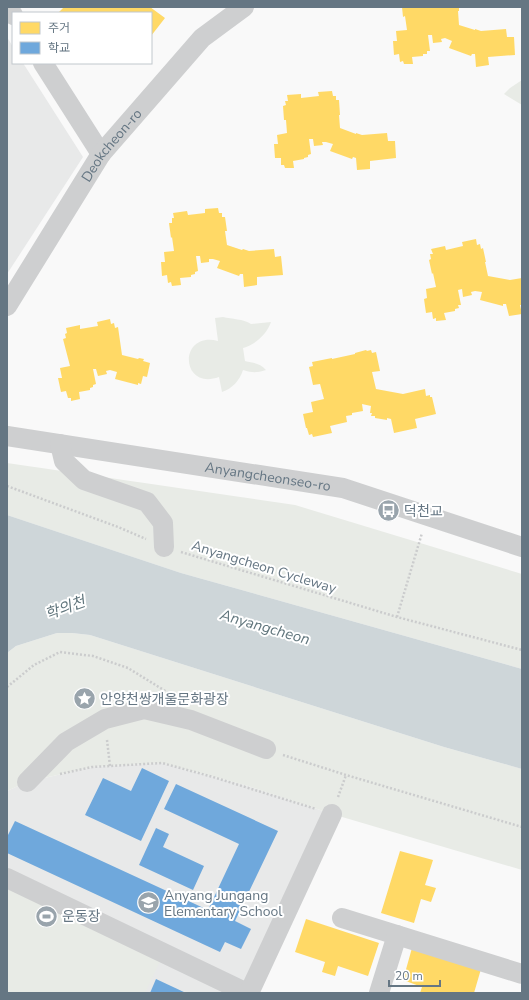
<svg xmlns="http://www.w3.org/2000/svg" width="529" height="1000" font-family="'Nunito Sans','Noto Sans KR',sans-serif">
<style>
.built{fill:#e8e9e9}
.green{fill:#e8ebe6}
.water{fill:#ced6d9}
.homes{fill:#ffd966}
.schools{fill:#6fa8dc}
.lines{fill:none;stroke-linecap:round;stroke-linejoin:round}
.path{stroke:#cbcccd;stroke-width:2.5;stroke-dasharray:2 2;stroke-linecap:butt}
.minor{stroke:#cecfd0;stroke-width:20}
.labels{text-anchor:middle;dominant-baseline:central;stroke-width:4;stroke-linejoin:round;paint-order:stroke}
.street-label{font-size:14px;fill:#657683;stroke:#fff}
.poi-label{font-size:14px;fill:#657683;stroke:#fff;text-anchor:start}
.water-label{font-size:15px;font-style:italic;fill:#60757c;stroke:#fff}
</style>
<rect width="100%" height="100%" fill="#f9f9f9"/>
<g class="built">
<polygon points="7,37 13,47 13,63 23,63 83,157 7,274"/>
<polygon points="162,763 248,786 332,814 249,993 7,993 7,791 27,782 92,767"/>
</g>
<g class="green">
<polygon points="522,80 522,105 504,94 510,88"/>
<path d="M223,317C232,319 243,319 251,324L271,322C267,334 255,345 243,348L245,361C253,363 260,363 266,370C256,373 253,373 243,370C240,380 232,389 222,392L219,377C180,391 178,331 218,341L215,318Z"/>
<polygon points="7,463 295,505 522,574 522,669 181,573 7,515"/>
<polygon points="57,633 72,633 90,635 444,747 522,769 522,870 332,814 248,786 162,763 92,767 27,782 7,791 7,653 16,646"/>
<polygon points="7,878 164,953 145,993 7,993"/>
</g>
<polygon class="water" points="7,515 181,573 522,669 522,769 444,747 90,635 72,633 57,633 16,646 7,653"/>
<g class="homes">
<polygon points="64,7 150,7 165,18 151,36 151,13 58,13"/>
<polygon points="402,7 459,7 459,11 458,11 459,25 475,30 475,29 481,31 506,29 507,37 514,37 515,55 488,57 489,65 476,67 475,54 472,54 471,56 449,48 452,41 445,38 441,39 442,42 433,43 432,35 428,35 430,51 427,51 427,54 423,54 423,56 412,57 413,64 404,64 403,61 400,62 399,54 394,55 393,41 397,41 396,31 407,30 405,16 403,17"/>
<polygon points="332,91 333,96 336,96 336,100 339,100 340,115 339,115 340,128 356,134 356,133 362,135 387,133 388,141 395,141 396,158 370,161 370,169 357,170 356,158 353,157 352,159 330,151 333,144 326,142 322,142 323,145 314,146 313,139 309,139 311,154 308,155 308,157 304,158 304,159 293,161 294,168 285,168 284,165 281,165 281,158 275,158 274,144 278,144 277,135 287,133 286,120 284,120 283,106 286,105 285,101 288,101 287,95 301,94 301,98 319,96 318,92"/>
<polygon points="218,208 219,213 222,213 222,217 225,217 227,231 225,231 227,245 242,250 243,249 249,251 274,249 275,257 281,256 283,275 257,277 257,285 244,287 243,274 240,274 239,276 217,268 220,261 213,259 209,259 209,262 201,263 200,256 196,256 198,271 195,272 195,274 191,275 191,277 180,278 181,285 172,286 171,282 168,283 167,275 162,276 161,262 165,262 164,252 174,251 172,237 171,238 169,223 172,223 172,218 174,218 173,213 187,211 188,215 205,213 205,209"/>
<polygon points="476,239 477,245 480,244 481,249 483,248 486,262 485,262 488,276 510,280 522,278 522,305 520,305 522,314 509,316 506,304 503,304 503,306 480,300 482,292 475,291 471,292 472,295 463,297 462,289 458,290 461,305 458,305 459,308 455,309 455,311 444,313 446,320 436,321 436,318 433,319 432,312 426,313 424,299 427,298 426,289 436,287 433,273 432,274 429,260 431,259 430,254 433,254 431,249 445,246 446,250 463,246 462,242"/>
<polygon points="110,319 111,324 114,323 115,328 118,327 122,355 138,359 139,358 144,359 143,361 150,363 147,377 143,376 141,384 138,383 138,385 115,379 117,372 110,370 106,371 107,374 98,376 96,369 93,369 96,384 93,385 93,387 90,388 90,390 79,392 80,399 71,401 71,398 68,398 66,391 61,392 58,378 62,378 60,368 70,366 63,339 66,338 65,334 67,333 66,328 80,325 80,329 98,326 97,322"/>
<polygon points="366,350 367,351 371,350 372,353 376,352 380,371 372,372 376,389 403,394 425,389 426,396 430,395 430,397 432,397 436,414 415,419 417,428 394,433 391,419 387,418 387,420 375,418 375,416 371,416 372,413 370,413 371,406 362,404 363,411 352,413 352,415 346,416 347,422 330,426 332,433 313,437 312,434 309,435 307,428 306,428 303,414 313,412 311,402 324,399 320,384 313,385 309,367 313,366 312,362 332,358 332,359 355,354 355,353"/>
<polygon points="400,851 433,860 425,885 436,888 431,902 421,899 414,923 381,913"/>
<polygon points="306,919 379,943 368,976 338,966 335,976 322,972 325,962 295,952"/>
<polygon points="412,948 481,969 474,993 420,993 422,987 403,980"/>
</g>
<g class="schools">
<polygon points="142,768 169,781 141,841 85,815 103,778 131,791"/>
<polygon points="176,784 278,831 235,921 251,929 241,949 225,942 220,952 7,853 7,837 15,821 208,910 239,844 164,809"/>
<polygon points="156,828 169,834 163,847 204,866 193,890 139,865"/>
<polygon points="156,979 186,993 150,993"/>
</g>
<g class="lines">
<g class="path">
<polyline points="7,486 118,527 146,539"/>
<polyline points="181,552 397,617 522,650"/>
<polyline points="397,617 422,533"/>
<polyline points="7,687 34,665 60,652 93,656 128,668 175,697"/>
<polyline points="107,740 110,766"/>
<polyline points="283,755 346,775 522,827"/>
<polyline points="60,774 92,767 162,763 213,777 316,809"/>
<polyline points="338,797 346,775"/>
</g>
<g class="minor">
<polyline points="8,7 13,15"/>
<polyline points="43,63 101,154"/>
<path id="s1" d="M7,306L101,154L202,38L244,7"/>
<path id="s2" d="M7,436L343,488L522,547"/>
<polyline points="60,444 64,461 84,480 147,502 163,523 164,547"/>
<polyline points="27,782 66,742 105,719 144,709 191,720 266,749"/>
<polyline points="7,878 247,993"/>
<polyline points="342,918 522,974"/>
<polyline points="249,993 332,814"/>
<polyline points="379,993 397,935"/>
</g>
</g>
<defs>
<symbol id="bus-disc" viewBox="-11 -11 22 22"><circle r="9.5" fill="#99a4ac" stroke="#fff"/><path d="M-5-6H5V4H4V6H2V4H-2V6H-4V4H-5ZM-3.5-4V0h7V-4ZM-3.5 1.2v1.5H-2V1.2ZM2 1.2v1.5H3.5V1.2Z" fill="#fff"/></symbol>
<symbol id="sight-disc" viewBox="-11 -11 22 22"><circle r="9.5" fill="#99a4ac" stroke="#fff"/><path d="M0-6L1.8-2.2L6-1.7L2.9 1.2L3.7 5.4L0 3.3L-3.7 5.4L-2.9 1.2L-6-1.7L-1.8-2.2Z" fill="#fff"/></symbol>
<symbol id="school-disc" viewBox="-11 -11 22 22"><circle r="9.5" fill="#99a4ac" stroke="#fff"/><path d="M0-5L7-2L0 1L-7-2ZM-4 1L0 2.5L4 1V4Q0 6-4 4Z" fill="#fff"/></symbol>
<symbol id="stadium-disc" viewBox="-11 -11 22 22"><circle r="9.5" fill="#99a4ac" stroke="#fff"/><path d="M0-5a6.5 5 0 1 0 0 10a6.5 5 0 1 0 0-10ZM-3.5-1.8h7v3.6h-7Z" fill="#fff"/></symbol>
</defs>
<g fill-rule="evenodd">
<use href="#bus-disc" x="376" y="498" width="25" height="25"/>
<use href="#sight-disc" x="72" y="686" width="25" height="25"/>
<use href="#school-disc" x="136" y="890" width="25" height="25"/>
<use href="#stadium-disc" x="34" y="904" width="25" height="25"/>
</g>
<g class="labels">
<g class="street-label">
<text stroke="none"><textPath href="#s1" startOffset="192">Deokcheon-ro</textPath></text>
<text stroke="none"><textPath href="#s2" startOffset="264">Anyangcheonseo-ro</textPath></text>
<text transform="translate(264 567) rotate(17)">Anyangcheon Cycleway</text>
</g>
<g class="poi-label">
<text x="404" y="511">덕천교</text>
<text x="100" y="699">안양천쌍개울문화광장</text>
<text x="164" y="895">Anyang Jungang<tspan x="164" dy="16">Elementary School</tspan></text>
<text x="62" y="916">운동장</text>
</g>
<g class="water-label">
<text transform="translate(65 608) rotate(-20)">학의천</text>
<text transform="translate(265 627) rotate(16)">Anyangcheon</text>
</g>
</g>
<rect width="529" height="1000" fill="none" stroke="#657683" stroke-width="16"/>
<rect x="12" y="12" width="140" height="52" fill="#ffffff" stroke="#c1c8cd"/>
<rect x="20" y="22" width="20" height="12" fill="#ffd966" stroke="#c1c8cd"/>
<text x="48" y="32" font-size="12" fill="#657683">주거</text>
<rect x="20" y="42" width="20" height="12" fill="#6fa8dc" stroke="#c1c8cd"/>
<text x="48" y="52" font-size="12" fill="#657683">학교</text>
<path d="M389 980v6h51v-6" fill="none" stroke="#657683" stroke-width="2"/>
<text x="395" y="980" font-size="12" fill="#657683" stroke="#ffffff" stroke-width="3" paint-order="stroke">20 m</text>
</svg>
